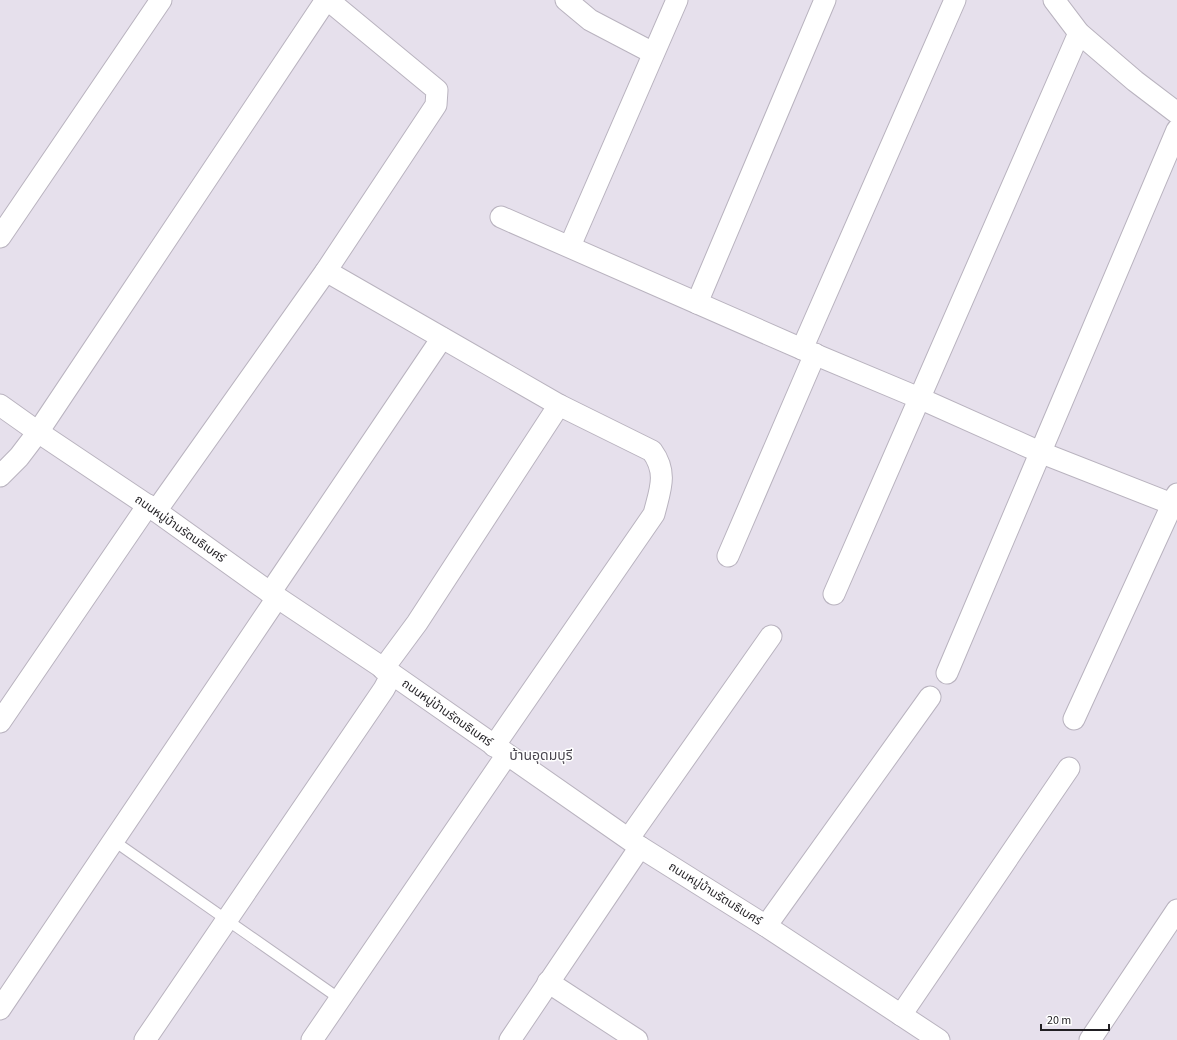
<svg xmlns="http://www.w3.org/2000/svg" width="1177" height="1040" font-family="'Source Sans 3','Noto Sans Thai',sans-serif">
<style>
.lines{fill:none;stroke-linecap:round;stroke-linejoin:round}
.service-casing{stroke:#b9b3bf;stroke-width:12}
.minor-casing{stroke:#b9b3bf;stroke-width:23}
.service{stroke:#fff;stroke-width:10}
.minor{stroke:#fff;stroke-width:21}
.labels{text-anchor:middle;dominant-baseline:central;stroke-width:3;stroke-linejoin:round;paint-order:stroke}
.street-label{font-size:12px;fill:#211f23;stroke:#fff}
.quarter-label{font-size:14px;fill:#4a464f;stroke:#fff}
</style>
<rect width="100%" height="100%" fill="#e6e0ec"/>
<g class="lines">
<defs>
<polyline id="service" points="114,841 340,999"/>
<g id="minor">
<polyline points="566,0 590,20 653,53"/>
<polyline points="1054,0 1079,33 1135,81 1177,113"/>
<polyline points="501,217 802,349 919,398 1042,453 1177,506"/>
<polyline points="0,237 161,0"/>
<polyline points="570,246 677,0"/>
<path d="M326,271L559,405L652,451C668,473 660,490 654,514L494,746"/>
<polyline points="697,303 825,0"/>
<polyline points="802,349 955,0"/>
<polyline points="0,405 38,432 156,511 272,594 392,674 640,847 766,926 939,1040"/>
<polyline points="0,476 19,457 38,432 326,0"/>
<polyline points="156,511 326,271 436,105 437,90 328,0"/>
<polyline points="728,556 815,354"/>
<polyline points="270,593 442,338"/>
<polyline points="834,594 1079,33"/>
<polyline points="383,669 417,623 559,405"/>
<path d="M947,673C1025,492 1099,310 1177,130"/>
<polyline points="1074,719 1177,494"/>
<polyline points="0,722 148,505"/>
<polyline points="629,838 771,636"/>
<polyline points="766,926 930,697"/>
<polyline points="548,982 637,1040"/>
<polyline points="0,1009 277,598"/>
<polyline points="901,1015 1069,768"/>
<polyline points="145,1040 384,689 392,674"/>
<polyline points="312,1040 506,756"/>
<polyline points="510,1040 640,847"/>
<polyline points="1090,1040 1177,910"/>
</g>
</defs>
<use href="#service" class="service-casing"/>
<use href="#minor" class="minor-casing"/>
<use href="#service" class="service"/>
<use href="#minor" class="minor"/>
</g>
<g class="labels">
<g class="street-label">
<text transform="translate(180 529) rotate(35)">ถนนหมู่บ้านรัตนธิเบศร์</text>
<text transform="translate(447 713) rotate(35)">ถนนหมู่บ้านรัตนธิเบศร์</text>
<text transform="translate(715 894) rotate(32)">ถนนหมู่บ้านรัตนธิเบศร์</text>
</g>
<g class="quarter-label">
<text x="541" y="756">บ้านอุดมบุรี</text>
</g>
</g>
<path d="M1041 1024v6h68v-6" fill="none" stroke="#211f23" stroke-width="2"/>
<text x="1047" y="1024" font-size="12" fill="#211f23" stroke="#ffffff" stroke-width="3" paint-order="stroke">20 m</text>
</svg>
